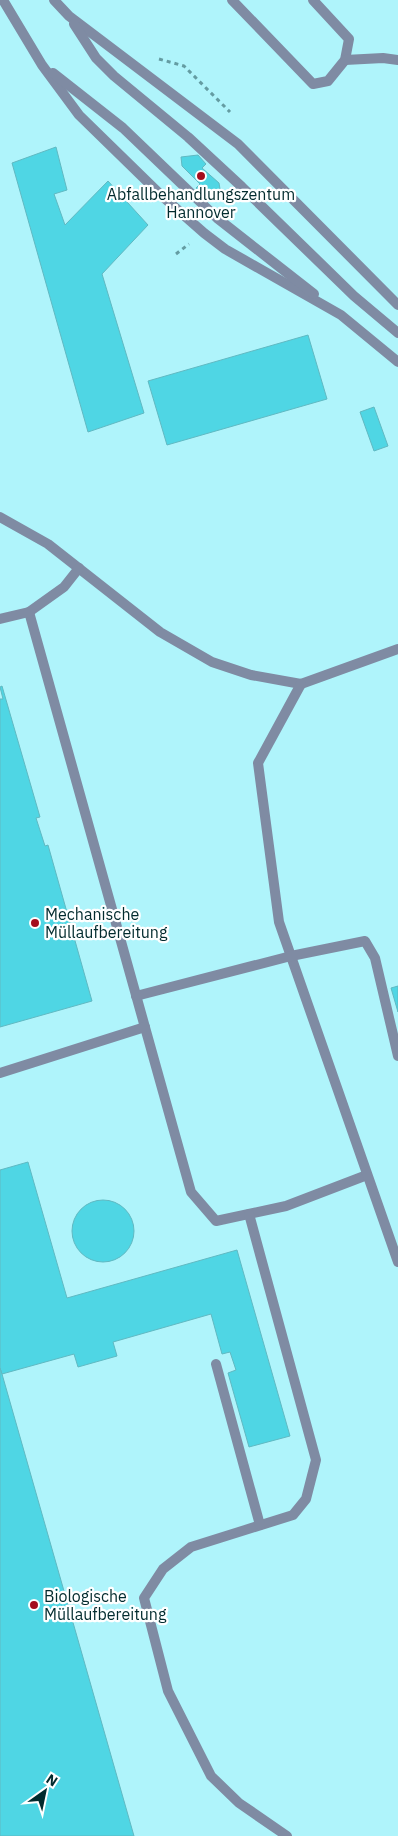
<svg xmlns="http://www.w3.org/2000/svg" width="398" height="1836" font-family="'IBM Plex Sans',sans-serif">
<style>
.building{fill:#4fd6e4;stroke:#60b9c2}
.lines{fill:none;stroke-linecap:round;stroke-linejoin:round}
.path{stroke:#649ca2;stroke-width:3;stroke-dasharray:4 4;stroke-linecap:butt}
.lane{stroke:#7f8ba3;stroke-width:10}
.poi-dot{fill:#a50c1d;stroke:#fff;stroke-width:2}
.labels{text-anchor:middle;dominant-baseline:central;stroke-width:4.5;stroke-linejoin:round;paint-order:stroke}
.poi-label{font-size:16px;fill:#022b2e;stroke:#fff;text-anchor:start}
</style>
<rect width="100%" height="100%" fill="#aff4fb"/>
<g class="building">
<polygon points="56,147 67,190 54,194 65,225 108,181 148,225 102,274 144,413 88,432 12,163"/>
<polygon points="198,155 206,164 202,168 219,183 221,195 203,195 196,188 200,184 182,166 181,157"/>
<polygon points="308,335 327,399 167,445 148,381"/>
<polygon points="374,407 388,446 374,451 360,412"/>
<polygon points="2,686 40,817 36,818 45,846 48,845 92,1001 0,1027 0,699 3,699 0,687"/>
<polygon points="398,986 398,1012 391,988"/>
<polygon points="28,1162 67,1298 237,1250 290,1436 249,1447 228,1373 236,1370 230,1352 222,1354 211,1314 113,1342 117,1356 78,1367 74,1354 2,1374 0,1368 0,1170"/>
<circle cx="103" cy="1231" r="31"/>
<polygon points="0,1368 2,1374 134,1836 0,1836"/>
</g>
<g class="lines">
<g class="path">
<polyline points="159,59 184,66 230,112"/>
<polyline points="176,254 189,244"/>
</g>
<g class="lane">
<polyline points="3,0 42,65 79,115 162,196 204,233 225,249 341,315 398,362"/>
<polyline points="54,0 69,16 238,144 398,305"/>
<polyline points="232,0 313,84 328,81 345,60 349,39 313,0"/>
<polyline points="74,24 96,58 114,76 188,137 242,187 354,296 398,333"/>
<polyline points="345,60 383,58 398,60"/>
<polyline points="53,73 123,128 217,218 314,294"/>
<polyline points="0,517 48,544 160,632 212,662 251,675 301,684 398,649"/>
<polyline points="29,612 191,1192 216,1221 286,1206 367,1175"/>
<polyline points="0,619 29,612 64,587 79,568"/>
<polyline points="301,684 258,763 279,922 398,1262"/>
<polyline points="136,996 291,956 365,941 375,958 398,1056"/>
<polyline points="0,1073 145,1027"/>
<polyline points="249,1214 316,1460 306,1499 293,1515 191,1547 163,1569 144,1598 168,1691 211,1776 239,1803 287,1836"/>
<polyline points="216,1364 260,1525"/>
</g>
</g>
<g class="poi-dot">
<circle cx="201" cy="176" r="5"/>
<circle cx="35" cy="923" r="5"/>
<circle cx="34" cy="1605" r="5"/>
</g>
<g class="labels">
<g class="poi-label">
<text x="201" y="194" text-anchor="middle">Abfallbehandlungszentum<tspan x="201" dy="18">Hannover</tspan></text>
<text x="45" y="914">Mechanische<tspan x="45" dy="18">Müllaufbereitung</tspan></text>
<text x="44" y="1596">Biologische<tspan x="44" dy="18">Müllaufbereitung</tspan></text>
</g>
</g>
<g transform="translate(45 1791) rotate(33)" stroke="#ffffff" stroke-width="4" paint-order="stroke">
<path d="M0-4L9 19L0 12L-9 19Z" fill="#022b2e"/>
<text y="-8" font-size="14" font-weight="bold" text-anchor="middle" fill="#022b2e">N</text>
</g>
</svg>
